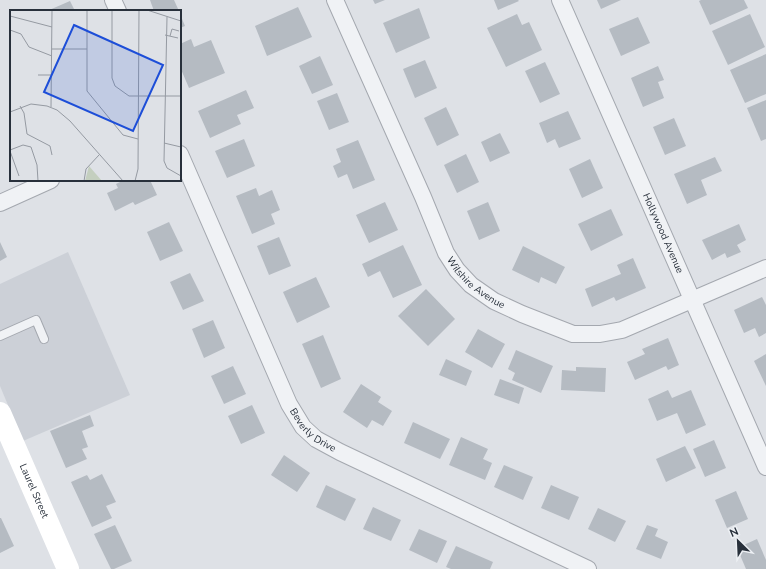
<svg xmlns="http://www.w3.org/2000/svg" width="766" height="569" font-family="'Nunito Sans',sans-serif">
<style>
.built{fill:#ccd0d7}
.building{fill:#b5bbc2}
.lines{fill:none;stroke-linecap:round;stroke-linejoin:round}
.lane-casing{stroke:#a4a8af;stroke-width:10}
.street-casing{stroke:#a4a8af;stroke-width:18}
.lane{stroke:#f0f2f5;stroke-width:8}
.street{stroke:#f0f2f5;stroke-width:16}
.secondary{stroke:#fff;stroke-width:22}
.labels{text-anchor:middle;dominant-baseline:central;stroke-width:4;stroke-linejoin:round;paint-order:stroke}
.street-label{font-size:10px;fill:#28303b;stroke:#edf0f4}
.inset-road{fill:none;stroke:#959aa2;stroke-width:1}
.view{fill:#1d4ed8;fill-opacity:0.15;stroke:#1d4ed8;stroke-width:2}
.inset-edge{fill:none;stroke:#28303b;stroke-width:2}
</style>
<rect width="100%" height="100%" fill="#dee1e6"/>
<polygon class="built" points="68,252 130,395 23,441 0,386 0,284"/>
<g class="building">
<polygon points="150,0 174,0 179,11 154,11"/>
<polygon points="373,0 385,0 375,4"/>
<polygon points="494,0 518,0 519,1 498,10"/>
<polygon points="597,0 621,0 601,9"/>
<polygon points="701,0 744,0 748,8 710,25 699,1"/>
<polygon points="70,1 75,11 47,11"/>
<polygon points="298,7 312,37 267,56 255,26"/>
<polygon points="419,8 430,38 396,53 383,23"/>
<polygon points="180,14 185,26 180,28"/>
<polygon points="517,14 522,25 529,22 542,50 506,67 487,28"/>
<polygon points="750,14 765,47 728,65 712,31"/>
<polygon points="638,17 650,43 621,56 609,29"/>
<polygon points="191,39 194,47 211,40 225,73 189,88 180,67 180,44"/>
<polygon points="766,54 766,94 745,103 730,70"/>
<polygon points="320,56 333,85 312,94 299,66"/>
<polygon points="425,60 437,88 415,98 403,69"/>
<polygon points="545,62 560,94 540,103 525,71"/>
<polygon points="658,66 664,80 658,82 664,98 643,107 631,78"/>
<polygon points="246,90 254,108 237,115 241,124 210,138 198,111"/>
<polygon points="337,93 349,122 329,130 317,101"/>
<polygon points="766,100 766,139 761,141 747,108"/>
<polygon points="446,107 459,135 437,146 424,118"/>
<polygon points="568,111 581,139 559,148 555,139 547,143 539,123"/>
<polygon points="674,118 686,146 665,155 653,127"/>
<polygon points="500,133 510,153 490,162 481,142"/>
<polygon points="244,139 255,166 227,178 215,151"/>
<polygon points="358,140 375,180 353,189 347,174 338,178 333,166 341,162 336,149"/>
<polygon points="466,154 479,182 457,193 444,165"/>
<polygon points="715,157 722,171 701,180 707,195 687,204 674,174"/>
<polygon points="590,159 603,188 582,198 569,169"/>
<polygon points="124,180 150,180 157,195 135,205 133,202 115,211 107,193 118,188 116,184"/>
<polygon points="256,188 259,196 272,190 280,210 271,214 275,224 252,234 236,196"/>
<polygon points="385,202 398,230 369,243 356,215"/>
<polygon points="488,202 500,231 479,240 467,211"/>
<polygon points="611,209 623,235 591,251 578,224"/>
<polygon points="169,222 183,251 160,261 147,232"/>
<polygon points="739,224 746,240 737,245 741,252 727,258 725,253 712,260 702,240"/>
<polygon points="279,237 291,266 269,275 257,246"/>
<polygon points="0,242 7,257 0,261"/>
<polygon points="403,245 422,285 393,298 380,271 368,277 362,264"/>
<polygon points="523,246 565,267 556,284 541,277 539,283 512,270"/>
<polygon points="633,258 646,288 616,301 614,297 592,307 585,289 621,274 617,265"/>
<polygon points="190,273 204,301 183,310 170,282"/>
<polygon points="316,277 330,307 297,323 283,292"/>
<polygon points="426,289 455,319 428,346 398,316"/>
<polygon points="762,297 766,305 766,333 759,337 755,328 744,333 734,310"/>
<polygon points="213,320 225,348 204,358 192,329"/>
<polygon points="478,329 505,344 492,368 465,352"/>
<polygon points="323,335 341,379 321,388 302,344"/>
<polygon points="668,338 679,365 668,370 666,366 635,380 627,362 645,354 642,349"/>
<polygon points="516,350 553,366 541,393 512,380 515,373 508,369"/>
<polygon points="766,354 766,386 754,361"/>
<polygon points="446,359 472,371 466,386 439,375"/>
<polygon points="233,366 246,394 224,404 211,376"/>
<polygon points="576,367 606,368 605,392 561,390 562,370 576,371"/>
<polygon points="500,379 524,388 519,404 494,395"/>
<polygon points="361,384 381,397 378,402 392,411 383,426 372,420 367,428 343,412"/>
<polygon points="668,390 672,398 691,390 706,425 686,434 677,413 657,421 648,399"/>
<polygon points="252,405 265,433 241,444 228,416"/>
<polygon points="90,415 94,426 82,431 88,447 82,449 87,459 66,468 50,431"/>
<polygon points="413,422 450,439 440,459 404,443"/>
<polygon points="461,437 488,449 483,459 492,463 485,480 449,465"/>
<polygon points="714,440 726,468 705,477 693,449"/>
<polygon points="685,446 696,468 666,482 656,459"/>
<polygon points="284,455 310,473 297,492 271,475"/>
<polygon points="504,465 533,477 523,500 494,487"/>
<polygon points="102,474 116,502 106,506 112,518 92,527 71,482 87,475 90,480"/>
<polygon points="326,485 356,499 345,521 316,507"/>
<polygon points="551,485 579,497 569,520 541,508"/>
<polygon points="736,491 748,519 727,528 715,500"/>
<polygon points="373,507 401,520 391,541 363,529"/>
<polygon points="598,508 626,521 615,542 588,529"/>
<polygon points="0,518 1,518 14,546 0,553"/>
<polygon points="115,525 132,561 114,569 111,569 94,534"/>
<polygon points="647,525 658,529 655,536 668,542 661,559 636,549"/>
<polygon points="419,529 447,541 437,563 409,550"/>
<polygon points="757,539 766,560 766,569 746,569 737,548"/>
<polygon points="456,546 493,562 490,569 451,569 446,567"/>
</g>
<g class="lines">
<defs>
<polyline id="lane" points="0,336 36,320 44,339"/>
<g id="street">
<polyline points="113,0 118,11"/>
<path id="s1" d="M335,0L423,197L446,253L457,270L471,285L494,301L522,314L573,334H600L622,330L766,268"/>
<path id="s2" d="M560,0L766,467"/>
<path id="s3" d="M180,154L289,404L303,427L316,439L340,452L588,569"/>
<polyline points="0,203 51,180"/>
</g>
</defs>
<use href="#lane" class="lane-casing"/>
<use href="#street" class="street-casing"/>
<use href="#lane" class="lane"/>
<use href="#street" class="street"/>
<path class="secondary" id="s4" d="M0,413L68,569"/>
</g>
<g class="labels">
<g class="street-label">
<text stroke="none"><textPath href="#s2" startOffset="255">Hollywood Avenue</textPath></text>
<text stroke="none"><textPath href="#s1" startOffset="319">Wilshire Avenue</textPath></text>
<text stroke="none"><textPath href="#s3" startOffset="309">Beverly Drive</textPath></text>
<text stroke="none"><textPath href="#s4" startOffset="85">Laurel Street</textPath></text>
</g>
</g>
<g transform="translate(10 10)">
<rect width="171" height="171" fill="#dee1e6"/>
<path d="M79,156L92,171H75Z" fill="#c4cfbf"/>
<path class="inset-road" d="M77,0V81L113,125L128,129M102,0V68L105,76L119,86H171M137,0L171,11M0,6L42,17M157,7L154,151L157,158L171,166M0,20L11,24L19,37L42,46M155,25L168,28M160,26L162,19L169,21M42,39H77M28,65H42M10,96L14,103L17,124L40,136L42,145M41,97L42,0M0,102L21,94L37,96L47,100L60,111L113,171M154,133L171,137M0,140L13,135L21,137L27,155L28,171M0,141L9,166M74,171L76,159L89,145M125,171L128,159L129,0"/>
<path class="view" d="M64,15L153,55L123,121L34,82Z"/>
<rect width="171" height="171" class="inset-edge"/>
</g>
<g transform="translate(738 541) rotate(336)" stroke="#edf0f4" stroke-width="3" paint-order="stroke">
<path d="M0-3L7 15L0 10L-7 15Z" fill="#28303b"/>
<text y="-6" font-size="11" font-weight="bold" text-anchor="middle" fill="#28303b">N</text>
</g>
</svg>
